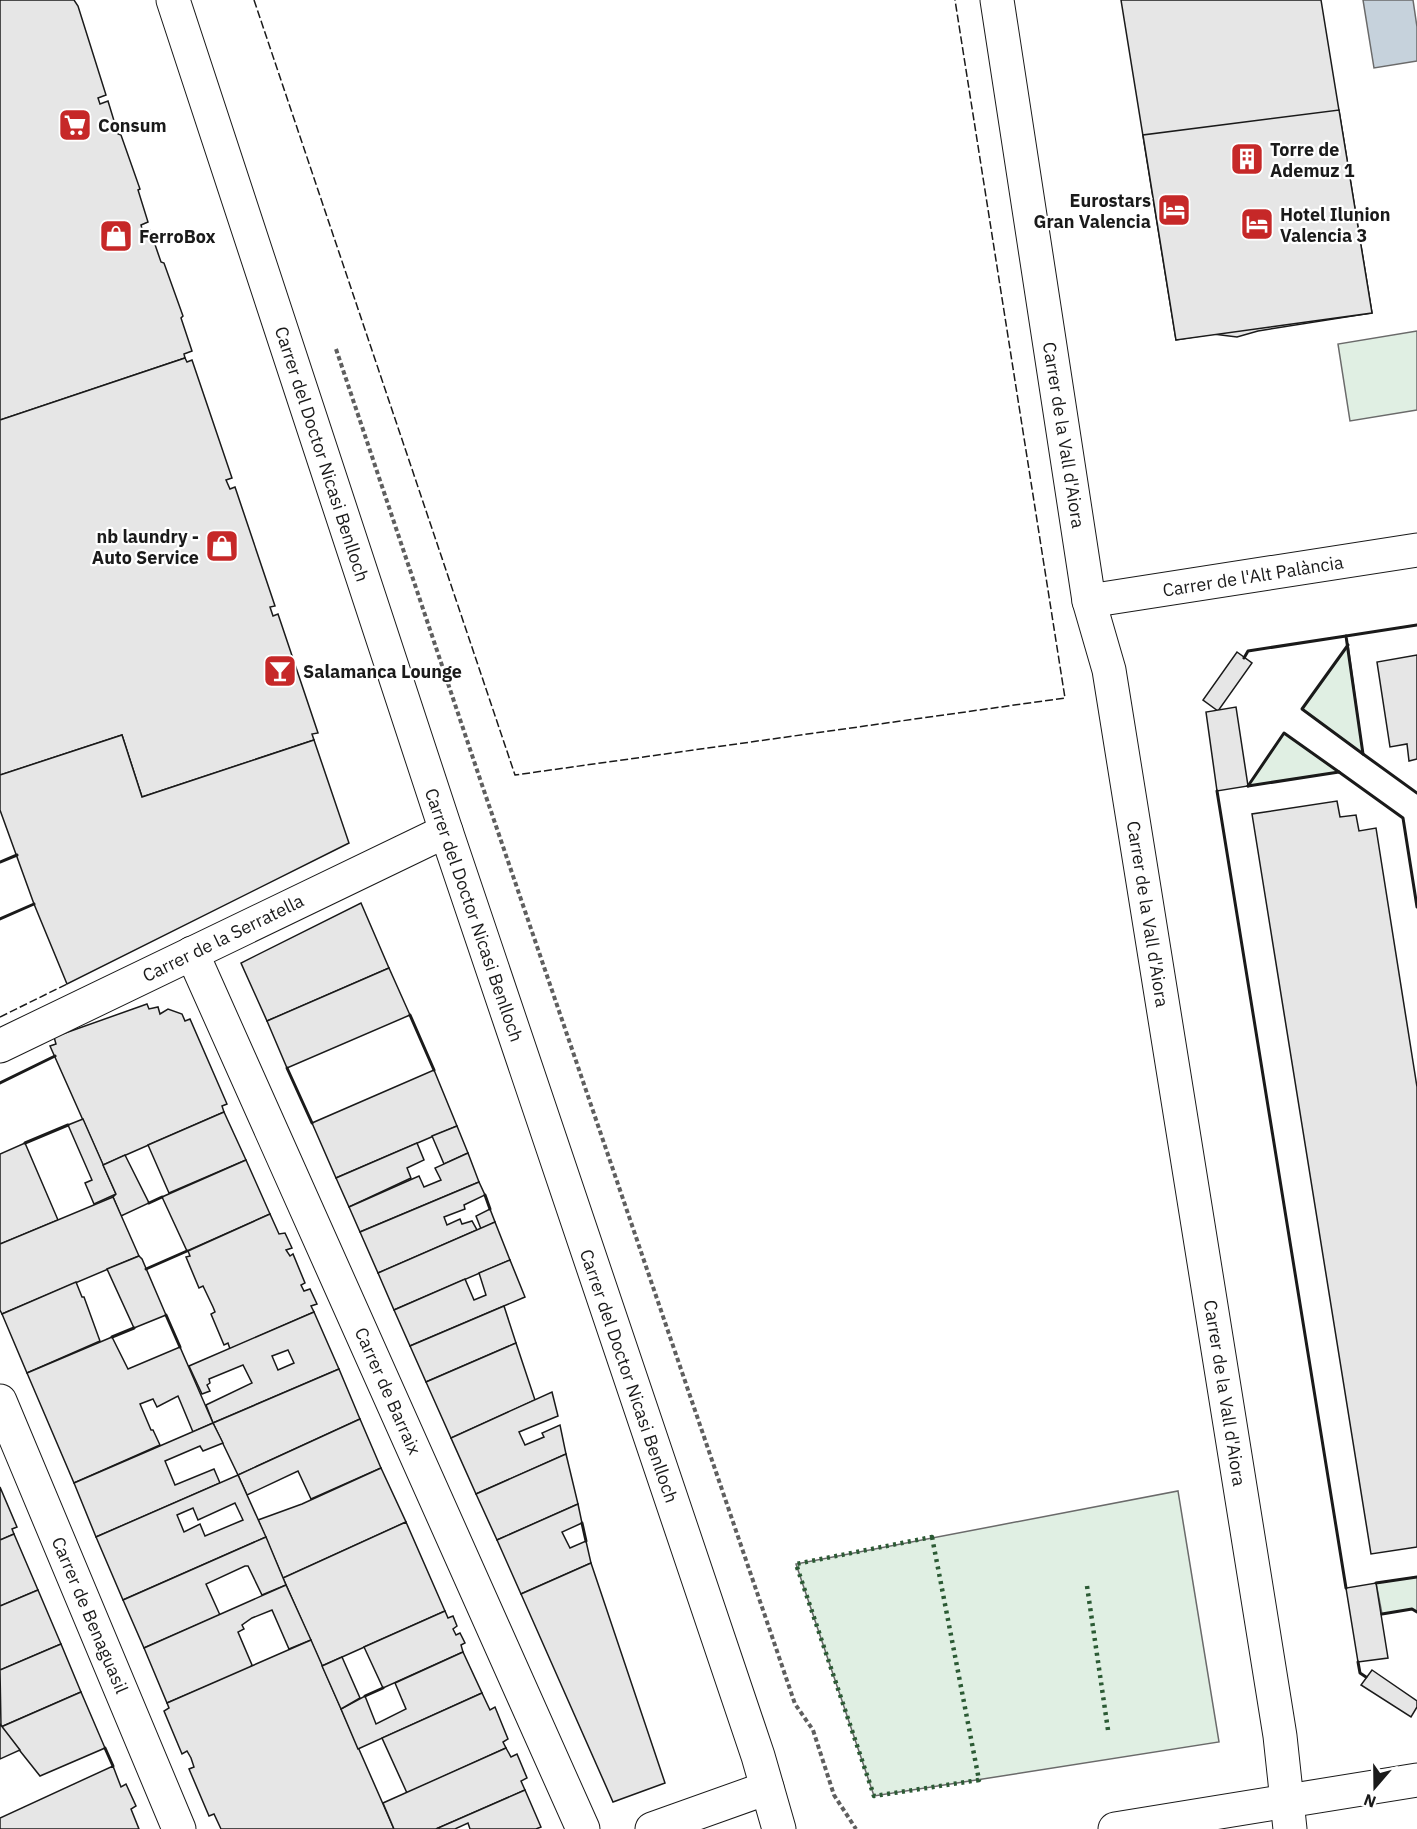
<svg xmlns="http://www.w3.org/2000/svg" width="1417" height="1829" font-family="'IBM Plex Sans',sans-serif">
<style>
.green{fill:#e0efe3;stroke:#6a6a6a;stroke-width:1.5}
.water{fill:#c6d2dc;stroke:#6a6a6a;stroke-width:1.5}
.building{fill:#e6e6e6;stroke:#1a1a1a;stroke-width:1.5;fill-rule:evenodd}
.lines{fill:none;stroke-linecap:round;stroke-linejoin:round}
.minor-casing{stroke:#1a1a1a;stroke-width:35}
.path{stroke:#5f5f5f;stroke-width:4;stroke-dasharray:4.5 3;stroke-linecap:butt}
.minor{stroke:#fff;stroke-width:33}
.hedge{stroke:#2b5a34;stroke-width:4.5;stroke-dasharray:3 4.5;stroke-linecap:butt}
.fence{stroke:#1a1a1a;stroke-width:1.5;stroke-dasharray:8 3;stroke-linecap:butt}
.wall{stroke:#1a1a1a;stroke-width:3}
.labels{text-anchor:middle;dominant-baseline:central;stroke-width:4.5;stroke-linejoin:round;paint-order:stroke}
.poi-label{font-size:18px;font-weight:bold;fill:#1a1a1a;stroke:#fff;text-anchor:start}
.street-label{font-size:18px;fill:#1a1a1a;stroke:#fff}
</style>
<rect width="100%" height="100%" fill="#fff"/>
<g class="green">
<polygon points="1417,331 1417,410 1350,421 1338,344"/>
<polygon points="1348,645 1363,754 1302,709"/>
<polygon points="1284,733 1339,772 1248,786"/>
<polygon points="1178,1491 1219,1742 874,1796 796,1564"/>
<polygon points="1417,1577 1417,1612 1412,1609 1382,1614 1376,1583"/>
</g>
<polygon class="water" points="1363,0 1413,0 1417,27 1417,61 1374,68"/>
<g class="building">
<polygon points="0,0 74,0 78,6 106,95 98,98 100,104 108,101 118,134 121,135 140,189 138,190 148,222 141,225 143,233 150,230 161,262 164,263 183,316 181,318 192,351 184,354 185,358 0,420"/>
<polygon points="1121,0 1321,0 1372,313 1258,331 1237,337 1213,334 1176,340"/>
<polygon points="1339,110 1372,313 1176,340 1143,135"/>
<polygon points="185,358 187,362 192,360 232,478 226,480 230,489 235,487 275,606 270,607 273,616 278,614 318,733 312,734 314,740 142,797 122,735 0,775 0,420"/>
<polygon points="1237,652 1252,663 1218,711 1203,700"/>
<polygon points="1417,655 1417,759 1409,761 1407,744 1390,747 1377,662"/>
<polygon points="1236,707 1248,786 1217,791 1206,712"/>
<polygon points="122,735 142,797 314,740 349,843 67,984 34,904 0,810 0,775"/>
<polygon points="1337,801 1340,817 1356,815 1359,831 1376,828 1417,1087 1417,1547 1371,1554 1252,814"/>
<polygon points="361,903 389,968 267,1021 241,963"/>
<polygon points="389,968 410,1015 287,1068 267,1021"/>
<polygon points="147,1004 149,1009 158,1007 160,1014 168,1009 182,1014 185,1021 190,1019 227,1104 222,1106 224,1112 103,1165 50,1046 56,1044 54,1037"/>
<polygon points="434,1070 457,1126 336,1178 312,1123"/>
<polygon points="224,1112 246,1160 169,1193 148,1145"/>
<polygon points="83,1119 116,1194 94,1204 85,1183 92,1180 68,1125"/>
<polygon points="457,1126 468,1153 444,1164 432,1136"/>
<polygon points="25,1143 58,1220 0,1244 0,1154"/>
<polygon points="417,1143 424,1160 407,1168 411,1178 349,1207 336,1178"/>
<polygon points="468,1153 479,1182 360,1232 349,1207 419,1176 424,1187 441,1180 435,1168"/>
<polygon points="125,1155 149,1203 121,1216 113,1197 116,1194 103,1165"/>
<polygon points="246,1160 270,1214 187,1251 162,1197"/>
<polygon points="479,1182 485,1195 464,1205 465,1209 444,1217 447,1225 460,1219 462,1224 472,1221 477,1230 378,1273 360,1232"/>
<polygon points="113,1197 139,1256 2,1314 0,1310 0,1244"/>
<polygon points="490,1209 495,1222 481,1229 476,1216"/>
<polygon points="270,1214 279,1234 285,1233 292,1248 286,1250 290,1256 293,1254 305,1283 301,1285 304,1291 310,1289 317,1304 311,1306 314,1312 230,1349 228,1343 224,1345 211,1314 215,1312 213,1307 203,1286 199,1288 186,1257 190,1256 188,1251"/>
<polygon points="495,1222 510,1260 394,1310 378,1273"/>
<polygon points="139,1256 142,1259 166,1315 134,1328 107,1269"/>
<polygon points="510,1260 525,1297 410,1346 394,1310 465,1279 474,1300 486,1295 479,1273"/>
<polygon points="76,1282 82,1297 84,1297 100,1341 27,1373 2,1314"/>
<polygon points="504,1306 516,1343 426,1382 410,1346"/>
<path d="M314,1312L339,1369L213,1423L206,1405L252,1383L243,1365L209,1379L210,1383L207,1385L210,1391L202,1394L189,1366ZM288,1350L294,1363L278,1370L272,1356Z"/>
<polygon points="112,1337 128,1369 180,1347 213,1423 193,1432 178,1396 157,1407 153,1399 140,1404 151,1430 153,1430 160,1445 74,1483 27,1373"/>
<polygon points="516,1343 535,1400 451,1438 426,1382"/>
<polygon points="339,1369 360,1419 238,1475 213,1423"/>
<polygon points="552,1392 558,1416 519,1432 525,1445 544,1437 542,1433 560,1425 566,1454 476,1494 451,1438"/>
<polygon points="360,1419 381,1468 311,1499 298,1471 247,1495 238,1475"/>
<polygon points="213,1423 223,1443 203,1451 200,1446 165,1461 175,1485 214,1469 220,1483 96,1537 74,1483"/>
<polygon points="566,1454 578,1504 497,1540 476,1494"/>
<polygon points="381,1468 406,1522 283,1578 258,1520 302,1504"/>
<path d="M238,1475L266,1537L123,1600L96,1537ZM235,1503L243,1520L205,1536L200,1524L184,1532L177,1515L193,1508L198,1520Z"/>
<polygon points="0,1487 17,1527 12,1529 14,1534 0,1540"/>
<polygon points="578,1504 582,1523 562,1532 570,1548 586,1541 591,1563 521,1594 497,1540"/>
<polygon points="406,1522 445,1611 322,1666 283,1578"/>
<polygon points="14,1534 38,1590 0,1606 0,1540"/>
<polygon points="266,1537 286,1585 262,1595 248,1566 245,1566 206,1584 220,1615 144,1648 123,1600"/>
<polygon points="591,1563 665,1783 613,1802 521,1594"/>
<polygon points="1376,1583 1388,1658 1358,1662 1346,1588"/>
<polygon points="286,1585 311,1640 289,1649 272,1610 252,1618 242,1625 244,1629 238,1632 252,1665 250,1668 167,1703 144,1648"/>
<polygon points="38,1590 61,1644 0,1670 0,1606"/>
<polygon points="445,1611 448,1618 453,1616 457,1626 453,1629 456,1635 460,1633 465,1643 461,1645 463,1652 383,1688 364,1647"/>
<polygon points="311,1640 394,1829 221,1829 214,1814 209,1816 189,1769 194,1767 191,1758 187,1751 182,1754 164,1711 169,1708 167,1703"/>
<polygon points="61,1644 81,1692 1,1727 0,1670"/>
<polygon points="463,1652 482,1693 358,1749 341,1709 365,1696 376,1724 406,1709 395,1683"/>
<polygon points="342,1657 360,1698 341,1709 322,1666"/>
<polygon points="1372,1670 1417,1701 1417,1707 1411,1717 1361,1685"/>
<polygon points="81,1692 105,1748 40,1776 1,1727"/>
<polygon points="482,1693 490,1710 495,1707 508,1739 503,1742 506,1748 407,1793 382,1738"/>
<polygon points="0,1724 20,1750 0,1759"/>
<polygon points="506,1748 511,1757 517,1754 527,1778 521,1781 525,1790 436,1829 394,1829 383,1803"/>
<polygon points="113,1766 121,1787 126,1784 136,1806 131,1809 139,1829 0,1829 0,1818"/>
<polygon points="525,1790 541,1827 536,1829 470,1829 468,1823 455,1829 436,1829"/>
</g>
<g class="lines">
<defs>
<g id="minor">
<polyline points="173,0 446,831 758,1756 779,1829"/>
<polyline points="997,0 1089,601 1109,670 1280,1736 1290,1829"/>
<polyline points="1089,601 1417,550"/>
<polyline points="192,953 583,1829"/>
<polyline points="0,1046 446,831"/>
<polyline points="0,1401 179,1829"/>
<polyline points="652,1829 767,1788"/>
<polyline points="1115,1829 1417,1780"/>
</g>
</defs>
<use href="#minor" class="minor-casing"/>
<polyline class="path" points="336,349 480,779 795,1704 813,1730 834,1795 856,1829"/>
<use href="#minor" class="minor"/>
<g class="hedge">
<polygon points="932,1537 979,1780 874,1796 796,1564"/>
<polyline points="1087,1586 1108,1730"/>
</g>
<g class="fence">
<polyline points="254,0 515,775 1065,698 955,0"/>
<polyline points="0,1017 67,984"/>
</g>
<g class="wall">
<polyline points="1417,625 1346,636 1363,754 1417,793"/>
<polyline points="1348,645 1302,709 1363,754"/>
<polyline points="1244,658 1248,651 1346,636"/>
<polyline points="1248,786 1339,772 1403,818 1417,907"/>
<polyline points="1248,786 1284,733 1339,772"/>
<polyline points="1217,791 1346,1588"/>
<polyline points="0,862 17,855"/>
<polyline points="0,919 34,904"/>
<polyline points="410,1015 434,1070"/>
<polyline points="287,1068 312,1123"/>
<polyline points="0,1083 55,1056"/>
<polyline points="25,1143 68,1125"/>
<polyline points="485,1195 490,1209"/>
<polyline points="149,1203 162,1197"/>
<polyline points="146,1269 187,1251"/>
<polyline points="166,1315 180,1347"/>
<polyline points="112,1337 134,1328"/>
<polyline points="582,1523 586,1541"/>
<polyline points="1376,1583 1417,1577"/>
<polyline points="1382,1614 1412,1609 1417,1612"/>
<polyline points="1358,1662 1360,1673 1366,1677"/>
<polyline points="365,1696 383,1688"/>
<polyline points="105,1748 113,1766"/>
</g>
</g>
<defs>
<symbol id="supermarket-square" viewBox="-11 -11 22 22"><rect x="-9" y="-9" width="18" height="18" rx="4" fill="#c62828" stroke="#fff"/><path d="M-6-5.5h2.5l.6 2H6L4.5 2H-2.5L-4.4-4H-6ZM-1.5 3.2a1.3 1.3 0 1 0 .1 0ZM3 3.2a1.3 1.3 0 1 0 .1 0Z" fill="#fff"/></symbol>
<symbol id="building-square" viewBox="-11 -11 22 22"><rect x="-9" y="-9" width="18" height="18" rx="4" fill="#c62828" stroke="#fff"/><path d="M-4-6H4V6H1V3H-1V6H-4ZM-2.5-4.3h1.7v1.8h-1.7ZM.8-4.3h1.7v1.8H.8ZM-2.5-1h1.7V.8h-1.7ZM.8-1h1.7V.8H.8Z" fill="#fff"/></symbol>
<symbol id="hotel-square" viewBox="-11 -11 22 22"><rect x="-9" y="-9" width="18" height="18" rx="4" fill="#c62828" stroke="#fff"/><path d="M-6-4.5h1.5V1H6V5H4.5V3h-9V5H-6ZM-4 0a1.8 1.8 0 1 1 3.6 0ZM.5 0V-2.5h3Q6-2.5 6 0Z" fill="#fff"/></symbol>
<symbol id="shop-square" viewBox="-11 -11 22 22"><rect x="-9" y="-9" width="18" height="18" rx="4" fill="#c62828" stroke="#fff"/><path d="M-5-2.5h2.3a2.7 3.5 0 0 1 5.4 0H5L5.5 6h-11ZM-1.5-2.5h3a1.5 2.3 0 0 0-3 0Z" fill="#fff"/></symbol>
<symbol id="bar-square" viewBox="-11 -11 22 22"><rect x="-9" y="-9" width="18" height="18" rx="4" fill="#c62828" stroke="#fff"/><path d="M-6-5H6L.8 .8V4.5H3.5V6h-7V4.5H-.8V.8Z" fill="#fff"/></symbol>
</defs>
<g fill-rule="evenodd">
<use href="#supermarket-square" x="56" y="106" width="38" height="38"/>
<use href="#building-square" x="1228" y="140" width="38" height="38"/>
<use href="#hotel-square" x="1155" y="191" width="38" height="38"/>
<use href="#hotel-square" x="1238" y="205" width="38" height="38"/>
<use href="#shop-square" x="97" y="217" width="38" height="38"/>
<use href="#shop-square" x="203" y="527" width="38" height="38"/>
<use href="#bar-square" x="261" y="652" width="38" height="38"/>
</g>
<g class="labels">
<g class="poi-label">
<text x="98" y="125">Consum</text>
<text x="1270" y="149">Torre de<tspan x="1270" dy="21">Ademuz 1</tspan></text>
<text x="1151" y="200" text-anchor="end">Eurostars<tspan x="1151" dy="21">Gran Valencia</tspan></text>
<text x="1280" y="214">Hotel Ilunion<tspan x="1280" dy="21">Valencia 3</tspan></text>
<text x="139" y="236">FerroBox</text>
<text x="199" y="536" text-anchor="end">nb laundry -<tspan x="199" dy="21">Auto Service</tspan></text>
<text x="303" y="671">Salamanca Lounge</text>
</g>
<g class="street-label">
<text transform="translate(1064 435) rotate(81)">Carrer de la Vall d'Aiora</text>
<text transform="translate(322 454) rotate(72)">Carrer del Doctor Nicasi Benlloch</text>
<text transform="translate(1253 576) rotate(-9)">Carrer de l'Alt Palància</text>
<text transform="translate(1148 914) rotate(81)">Carrer de la Vall d'Aiora</text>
<text transform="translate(474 915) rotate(71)">Carrer del Doctor Nicasi Benlloch</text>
<text transform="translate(223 938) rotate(-26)">Carrer de la Serratella</text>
<text transform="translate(629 1376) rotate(71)">Carrer del Doctor Nicasi Benlloch</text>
<text transform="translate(388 1391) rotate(66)">Carrer de Barraix</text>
<text transform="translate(1225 1393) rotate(81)">Carrer de la Vall d'Aiora</text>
<text transform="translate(90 1615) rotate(67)">Carrer de Benaguasil</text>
</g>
</g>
<g transform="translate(1375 1787) rotate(200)" stroke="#ffffff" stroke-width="4.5" paint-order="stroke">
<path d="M0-4.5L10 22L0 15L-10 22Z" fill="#1a1a1a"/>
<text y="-9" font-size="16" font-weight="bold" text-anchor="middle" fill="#1a1a1a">N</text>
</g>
</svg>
